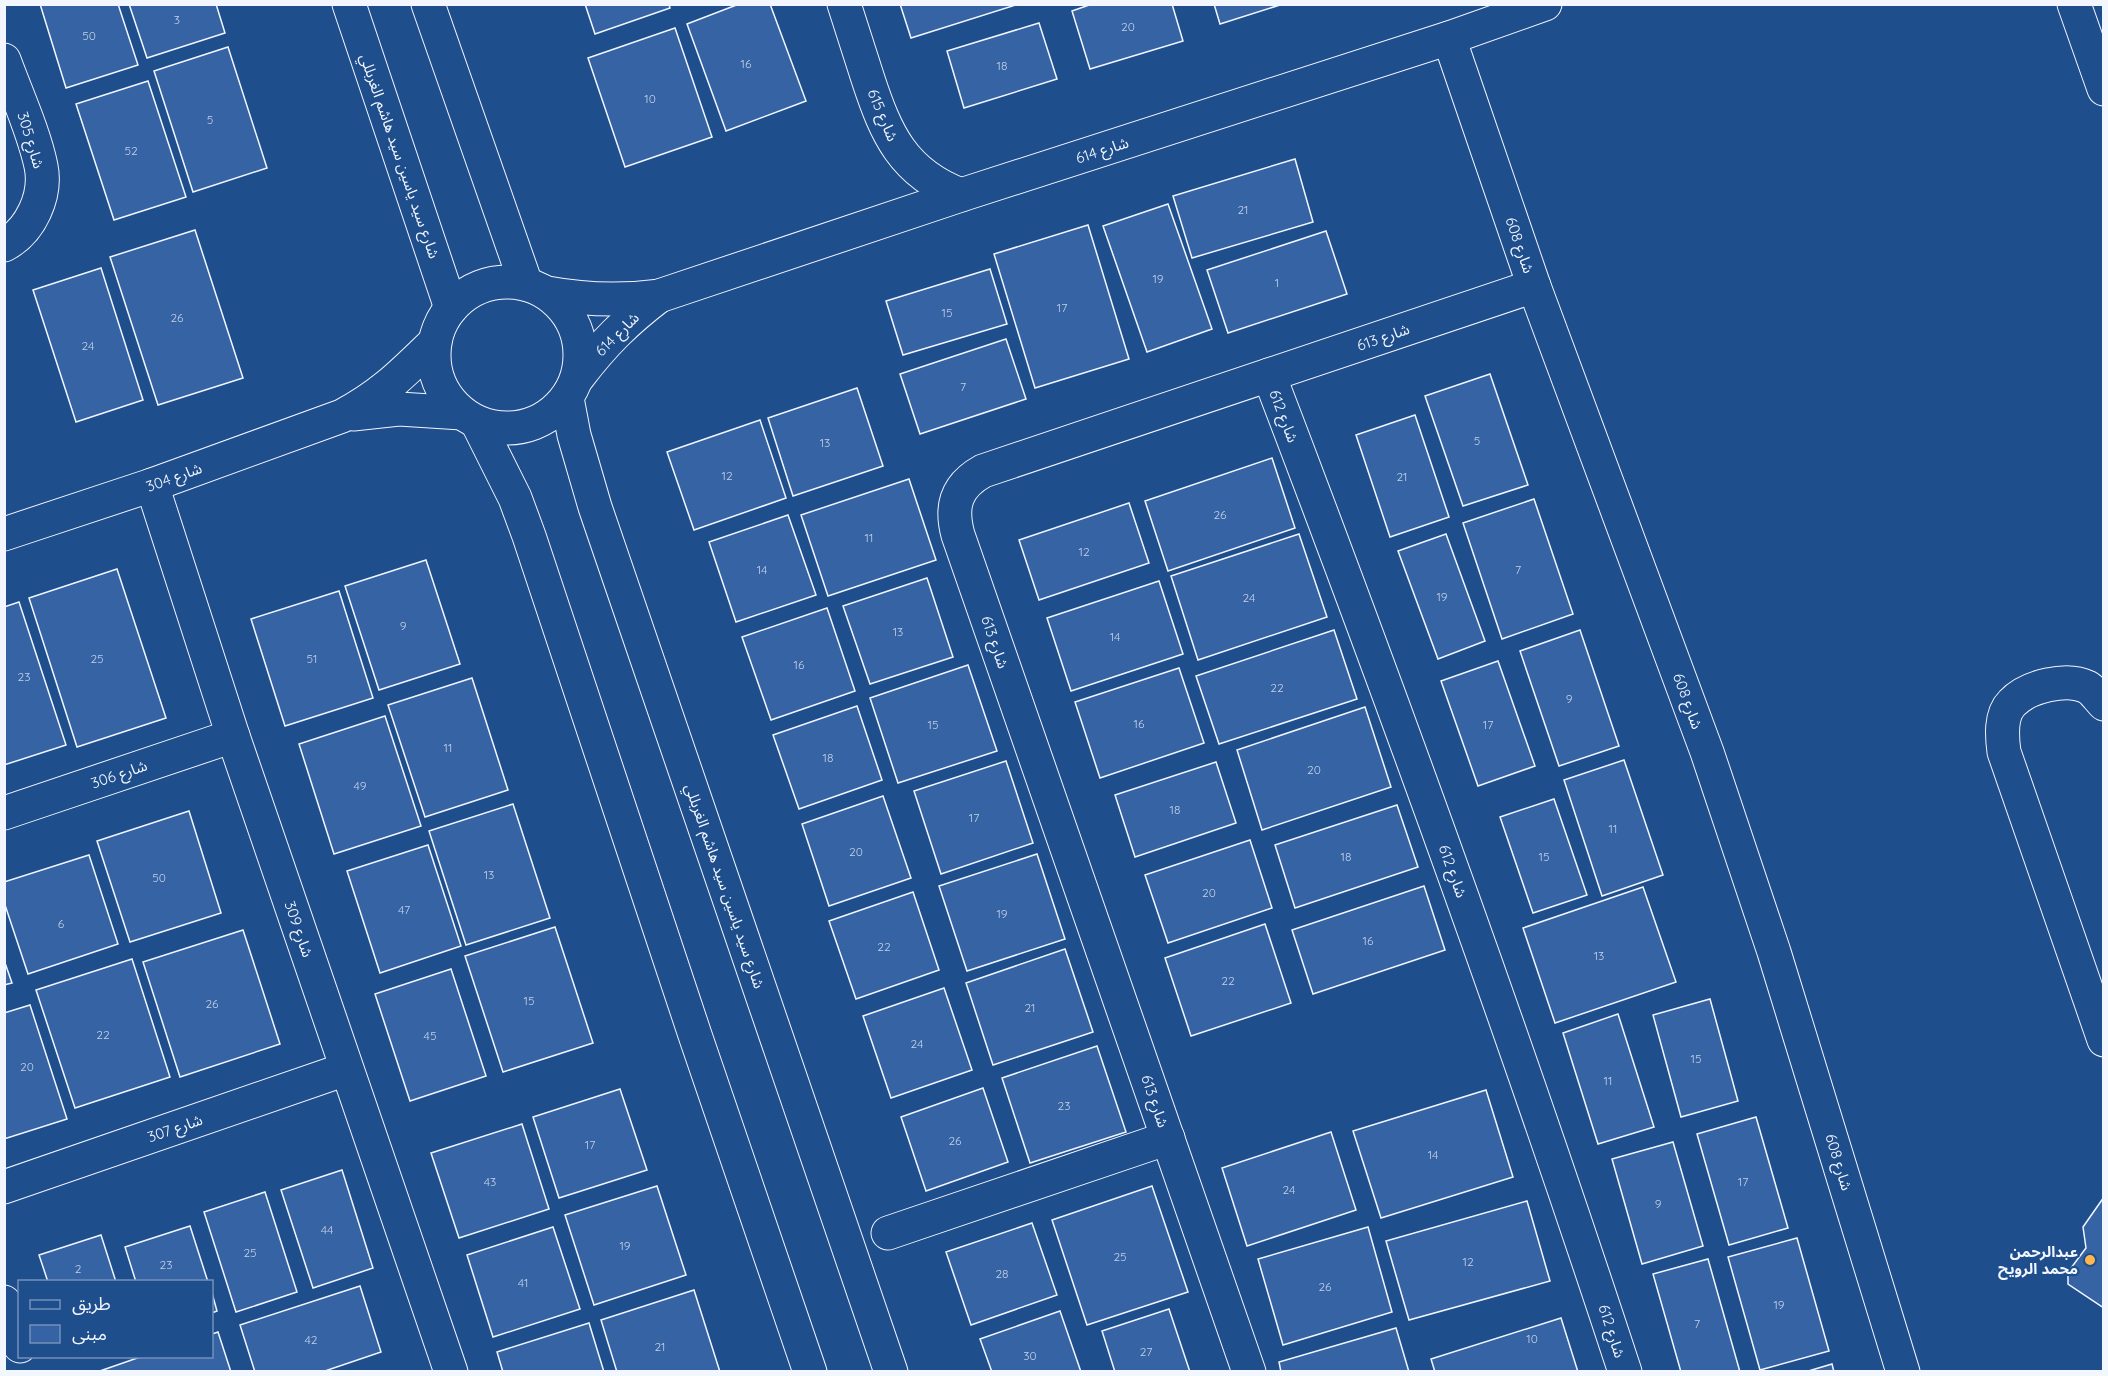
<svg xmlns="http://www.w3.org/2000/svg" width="2108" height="1376" font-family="Quicksand,'Noto Sans Arabic',sans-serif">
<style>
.building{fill:#3563a3;stroke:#f2f6ff;stroke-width:1.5}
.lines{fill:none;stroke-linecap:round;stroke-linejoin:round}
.minor-casing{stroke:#f2f6ff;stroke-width:35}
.minor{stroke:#1f4e8c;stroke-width:33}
.poi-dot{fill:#ffb74d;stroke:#1f4e8c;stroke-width:2}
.labels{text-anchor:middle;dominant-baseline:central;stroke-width:4.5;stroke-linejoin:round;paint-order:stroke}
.number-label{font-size:12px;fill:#c3d1e8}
.street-label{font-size:15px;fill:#f2f6ff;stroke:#1f4e8c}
.poi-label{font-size:15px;font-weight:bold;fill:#f2f6ff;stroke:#1f4e8c;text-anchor:end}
</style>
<rect width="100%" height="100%" fill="#1f4e8c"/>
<g class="building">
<polygon points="40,4 118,4 138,65 66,88"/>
<polygon points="129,4 216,4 225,33 147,58"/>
<polygon points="585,4 669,4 670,8 595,34"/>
<polygon points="739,4 770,4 806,101 726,131 687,24"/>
<polygon points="900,4 1019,4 911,38"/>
<polygon points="1092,4 1172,4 1183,41 1090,69 1072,11"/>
<polygon points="1214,4 1283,4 1220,24"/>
<polygon points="1039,23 1057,79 964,108 947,51"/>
<polygon points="675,28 712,137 625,167 588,58"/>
<polygon points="228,47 267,168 193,192 154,71"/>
<polygon points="148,81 186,197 114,220 76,104"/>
<polygon points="1295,159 1313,222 1192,258 1173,196"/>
<polygon points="1168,204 1212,329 1147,352 1103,226"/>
<polygon points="1088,225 1129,359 1035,388 994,254"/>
<polygon points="195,230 243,378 158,405 110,257"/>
<polygon points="1326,231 1347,294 1228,333 1207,270"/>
<polygon points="101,268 143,400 76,422 33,290"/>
<polygon points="990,269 1007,324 903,355 886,301"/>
<polygon points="1006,339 1026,399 920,434 900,374"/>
<polygon points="1490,374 1528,485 1463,506 1425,396"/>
<polygon points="857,388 883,466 793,496 768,418"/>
<polygon points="1415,415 1449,517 1390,537 1356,435"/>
<polygon points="760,420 786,498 694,530 667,452"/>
<polygon points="1272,458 1295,528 1168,571 1145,501"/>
<polygon points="909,479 936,560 828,596 801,515"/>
<polygon points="1534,499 1573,614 1502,639 1463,523"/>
<polygon points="1129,503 1149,563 1039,600 1019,540"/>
<polygon points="788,515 816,595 736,622 709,542"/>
<polygon points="1299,534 1327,617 1198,660 1171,576"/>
<polygon points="1446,534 1485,641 1438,659 1398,551"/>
<polygon points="426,560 460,664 379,690 345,586"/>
<polygon points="117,569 166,718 77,747 29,598"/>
<polygon points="927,578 953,657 870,684 843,606"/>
<polygon points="1159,581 1183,654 1071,691 1047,618"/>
<polygon points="339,591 373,698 285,726 251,619"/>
<polygon points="19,602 66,745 4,765 4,607"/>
<polygon points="827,608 855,691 771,720 742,637"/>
<polygon points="1334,630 1357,699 1219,744 1196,676"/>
<polygon points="1580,630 1619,746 1559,766 1520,651"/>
<polygon points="1498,661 1535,766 1478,786 1441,681"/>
<polygon points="968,665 997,751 898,783 870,698"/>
<polygon points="1179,668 1204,743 1100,778 1075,702"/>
<polygon points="472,678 508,790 425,817 388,705"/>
<polygon points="857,706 882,780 799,809 773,735"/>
<polygon points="1365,707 1391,787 1262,830 1237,750"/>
<polygon points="385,716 421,826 334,854 299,744"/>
<polygon points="1624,760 1663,875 1602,896 1564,780"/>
<polygon points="1006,761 1033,843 941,874 914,791"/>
<polygon points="1216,762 1236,823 1135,857 1115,795"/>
<polygon points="883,796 911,878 829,906 802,824"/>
<polygon points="1554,799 1587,895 1533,913 1500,817"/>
<polygon points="513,804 550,918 466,945 429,831"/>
<polygon points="1397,805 1418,867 1295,908 1275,845"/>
<polygon points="189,811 221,913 130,942 97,841"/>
<polygon points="1250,840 1272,908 1168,943 1145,875"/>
<polygon points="428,845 461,946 380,973 347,871"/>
<polygon points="1037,854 1065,939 967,971 939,886"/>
<polygon points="89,855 118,944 28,974 4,902 4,882"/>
<polygon points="1424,886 1445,950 1313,994 1292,930"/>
<polygon points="1643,887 1676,982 1555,1023 1523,928"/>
<polygon points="913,892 939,970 856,999 829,921"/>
<polygon points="1265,924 1291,1003 1191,1036 1165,958"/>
<polygon points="555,927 593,1043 503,1072 465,956"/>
<polygon points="243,930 280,1044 180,1077 143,962"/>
<polygon points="1065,949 1093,1032 993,1065 966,983"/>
<polygon points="132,959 170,1077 75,1108 36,990"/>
<polygon points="4,960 12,983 4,985"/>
<polygon points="451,969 486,1076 410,1101 375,994"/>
<polygon points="944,988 972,1070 891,1098 863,1016"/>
<polygon points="1710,999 1738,1101 1681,1117 1653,1015"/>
<polygon points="30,1005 67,1119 4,1139 4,1013"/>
<polygon points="1618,1014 1654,1127 1598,1144 1563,1033"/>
<polygon points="1097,1046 1126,1132 1030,1163 1002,1078"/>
<polygon points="983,1088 1008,1162 926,1191 901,1117"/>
<polygon points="620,1089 647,1170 559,1198 533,1117"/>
<polygon points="1486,1090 1513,1177 1381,1218 1353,1131"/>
<polygon points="1756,1117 1788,1228 1729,1245 1697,1134"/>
<polygon points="522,1124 549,1209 459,1238 431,1153"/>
<polygon points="1331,1132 1356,1210 1247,1246 1222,1168"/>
<polygon points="1673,1142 1703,1246 1642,1264 1612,1159"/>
<polygon points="342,1170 373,1268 313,1288 281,1190"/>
<polygon points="657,1186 686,1275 594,1305 565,1215"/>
<polygon points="1152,1186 1188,1292 1087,1325 1052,1220"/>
<polygon points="265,1192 297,1292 236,1312 204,1212"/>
<polygon points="2104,1197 2104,1308 2068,1284 2068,1272 2086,1248 2083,1227"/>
<polygon points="1527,1201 1550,1281 1409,1320 1386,1241"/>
<polygon points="1032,1223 1057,1295 971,1325 946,1252"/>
<polygon points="190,1226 208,1282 136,1282 125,1247"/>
<polygon points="553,1227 580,1309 493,1337 467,1255"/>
<polygon points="1368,1227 1392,1312 1283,1345 1258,1259"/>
<polygon points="101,1235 116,1282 48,1282 39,1255"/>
<polygon points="1797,1238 1829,1351 1760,1370 1728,1257"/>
<polygon points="1708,1259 1740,1372 1681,1372 1653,1274"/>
<polygon points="360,1286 381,1352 322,1372 255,1372 240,1325"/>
<polygon points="694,1290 720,1372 617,1372 601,1320"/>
<polygon points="212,1293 217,1311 212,1313"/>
<polygon points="1169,1309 1190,1372 1115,1372 1102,1331"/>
<polygon points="1060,1311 1081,1372 992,1372 980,1339"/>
<polygon points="1561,1318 1578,1372 1435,1372 1431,1359"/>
<polygon points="589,1323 604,1372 503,1372 497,1352"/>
<polygon points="1396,1328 1409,1372 1281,1372 1279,1362"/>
<polygon points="218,1332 231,1372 97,1372 143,1356 212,1356 212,1334"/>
<polygon points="1832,1364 1834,1372 1805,1372"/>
</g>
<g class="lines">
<defs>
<g id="minor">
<polyline points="349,4 451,308"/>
<polyline points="428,4 526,284"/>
<path d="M844,4C852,29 860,54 868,79C886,134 903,173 961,195"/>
<polyline points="2074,4 2104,89"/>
<polyline points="1449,38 1534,286 1707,752 1774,952 1903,1372"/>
<path d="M4,60C16,93 34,132 41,166C47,195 31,231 4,245"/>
<circle cx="507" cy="355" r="73"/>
<path d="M547,293C585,300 621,301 659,296L961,195L1449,38L1545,4"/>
<path d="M1269,375C1395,705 1515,1036 1625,1372"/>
<path d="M578,377C604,343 625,322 659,296"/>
<polyline points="567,398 574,435 595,507 891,1372"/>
<polyline points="353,414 399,409 462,413"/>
<polyline points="478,424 515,498 529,536 695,1035 810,1372"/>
<polyline points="152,485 233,736 451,1372"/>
<path d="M4,534L152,485L342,416C382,395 403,373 435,342"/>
<path d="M2104,704C2099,699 2093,690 2087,687C2067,677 2028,686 2012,703C2000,715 2002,737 2004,752L2104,1040"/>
<polyline points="4,813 233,736"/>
<polyline points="4,1187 346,1069"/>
<polyline points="888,1233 1168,1138"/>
<polyline points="4,1302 20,1346"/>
<path d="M1249,1372L958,535C950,506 956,486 983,471L1534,286"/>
</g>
</defs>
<use href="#minor" class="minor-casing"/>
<use href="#minor" class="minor"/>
</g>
<circle class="poi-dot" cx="2090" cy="1260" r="6"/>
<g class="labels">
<g class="number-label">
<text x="177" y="19">3</text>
<text x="1128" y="26">20</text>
<text x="89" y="35">50</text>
<text x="746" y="63">16</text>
<text x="1002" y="65">18</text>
<text x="650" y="98">10</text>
<text x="210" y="119">5</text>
<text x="131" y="150">52</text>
<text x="1243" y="209">21</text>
<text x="1158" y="278">19</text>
<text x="1277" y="282">1</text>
<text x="1062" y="307">17</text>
<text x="947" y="312">15</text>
<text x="177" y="317">26</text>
<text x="88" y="345">24</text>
<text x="963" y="386">7</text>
<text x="1477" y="440">5</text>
<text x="825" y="442">13</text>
<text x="727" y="475">12</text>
<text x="1402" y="476">21</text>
<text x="1220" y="514">26</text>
<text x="869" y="537">11</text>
<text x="1084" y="551">12</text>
<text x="762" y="569">14</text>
<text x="1518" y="569">7</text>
<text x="1442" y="596">19</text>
<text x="1249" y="597">24</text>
<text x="403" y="625">9</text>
<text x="898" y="631">13</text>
<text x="1115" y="636">14</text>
<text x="97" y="658">25</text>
<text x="312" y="658">51</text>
<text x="799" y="664">16</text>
<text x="24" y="676">23</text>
<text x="1277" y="687">22</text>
<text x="1569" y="698">9</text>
<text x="1139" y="723">16</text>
<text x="933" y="724">15</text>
<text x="1488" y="724">17</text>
<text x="448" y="747">11</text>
<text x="828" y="757">18</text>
<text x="1314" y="769">20</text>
<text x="360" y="785">49</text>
<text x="1175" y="809">18</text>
<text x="974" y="817">17</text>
<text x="1613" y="828">11</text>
<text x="856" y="851">20</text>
<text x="1346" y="856">18</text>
<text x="1544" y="856">15</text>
<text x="489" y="874">13</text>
<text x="159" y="877">50</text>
<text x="1209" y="892">20</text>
<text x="404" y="909">47</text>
<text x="1002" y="913">19</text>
<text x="61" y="923">6</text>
<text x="1368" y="940">16</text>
<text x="884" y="946">22</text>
<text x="1599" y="955">13</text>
<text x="1228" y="980">22</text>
<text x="529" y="1000">15</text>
<text x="212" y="1003">26</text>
<text x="1030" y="1007">21</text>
<text x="103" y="1034">22</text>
<text x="430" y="1035">45</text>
<text x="917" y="1043">24</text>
<text x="1696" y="1058">15</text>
<text x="27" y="1066">20</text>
<text x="1608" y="1080">11</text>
<text x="1064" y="1105">23</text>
<text x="955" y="1140">26</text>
<text x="590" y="1144">17</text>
<text x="1433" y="1154">14</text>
<text x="490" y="1181">43</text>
<text x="1743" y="1181">17</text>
<text x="1289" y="1189">24</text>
<text x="1658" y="1203">9</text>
<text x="327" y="1229">44</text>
<text x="625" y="1245">19</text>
<text x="250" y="1252">25</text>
<text x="1120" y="1256">25</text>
<text x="1468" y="1261">12</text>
<text x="166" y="1264">23</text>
<text x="78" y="1268">2</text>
<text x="1002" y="1273">28</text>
<text x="523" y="1282">41</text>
<text x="1325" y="1286">26</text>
<text x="1779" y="1304">19</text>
<text x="1697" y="1323">7</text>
<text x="1532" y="1338">10</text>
<text x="311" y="1339">42</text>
<text x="660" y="1346">21</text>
<text x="1146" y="1351">27</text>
<text x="1030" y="1355">30</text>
</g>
<g class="street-label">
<text transform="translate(883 115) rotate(67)">شارع 615</text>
<text transform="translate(31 140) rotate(73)">شارع 305</text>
<text transform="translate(1102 150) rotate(-18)">شارع 614</text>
<text transform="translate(400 156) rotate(71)">شارع سيد ياسين سيد هاشم الغربللي</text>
<text transform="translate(1520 245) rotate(71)">شارع 608</text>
<text transform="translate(617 334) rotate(-45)">شارع 614</text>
<text transform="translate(1383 337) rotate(-19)">شارع 613</text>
<text transform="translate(1284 416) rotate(69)">شارع 612</text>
<text transform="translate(174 477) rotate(-20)">شارع 304</text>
<text transform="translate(995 642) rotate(71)">شارع 613</text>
<text transform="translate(1688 701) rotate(70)">شارع 608</text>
<text transform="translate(119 774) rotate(-19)">شارع 306</text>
<text transform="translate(1453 871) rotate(70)">شارع 612</text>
<text transform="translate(725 886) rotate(71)">شارع سيد ياسين سيد هاشم الغربللي</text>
<text transform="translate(299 929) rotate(71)">شارع 309</text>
<text transform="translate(1155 1101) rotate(71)">شارع 613</text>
<text transform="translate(175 1128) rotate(-19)">شارع 307</text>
<text transform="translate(1839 1162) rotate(73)">شارع 608</text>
<text transform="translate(1612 1331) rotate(72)">شارع 612</text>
</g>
<g class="poi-label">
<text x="2078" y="1251">عبدالرحمن<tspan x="2078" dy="17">محمد الرويح</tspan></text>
</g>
</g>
<rect width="2108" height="1376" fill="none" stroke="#f2f6ff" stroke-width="12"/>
<rect x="18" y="1280" width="195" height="78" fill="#1f4e8c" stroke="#7391ba" stroke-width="1.5"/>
<rect x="30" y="1300" width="30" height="9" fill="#1f4e8c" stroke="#7391ba" stroke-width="1.5"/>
<text x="72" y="1310" font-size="18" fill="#f2f6ff">طريق</text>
<rect x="30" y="1325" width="30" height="18" fill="#3563a3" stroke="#7391ba" stroke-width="1.5"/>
<text x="72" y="1340" font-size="18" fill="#f2f6ff">مبنى</text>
</svg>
